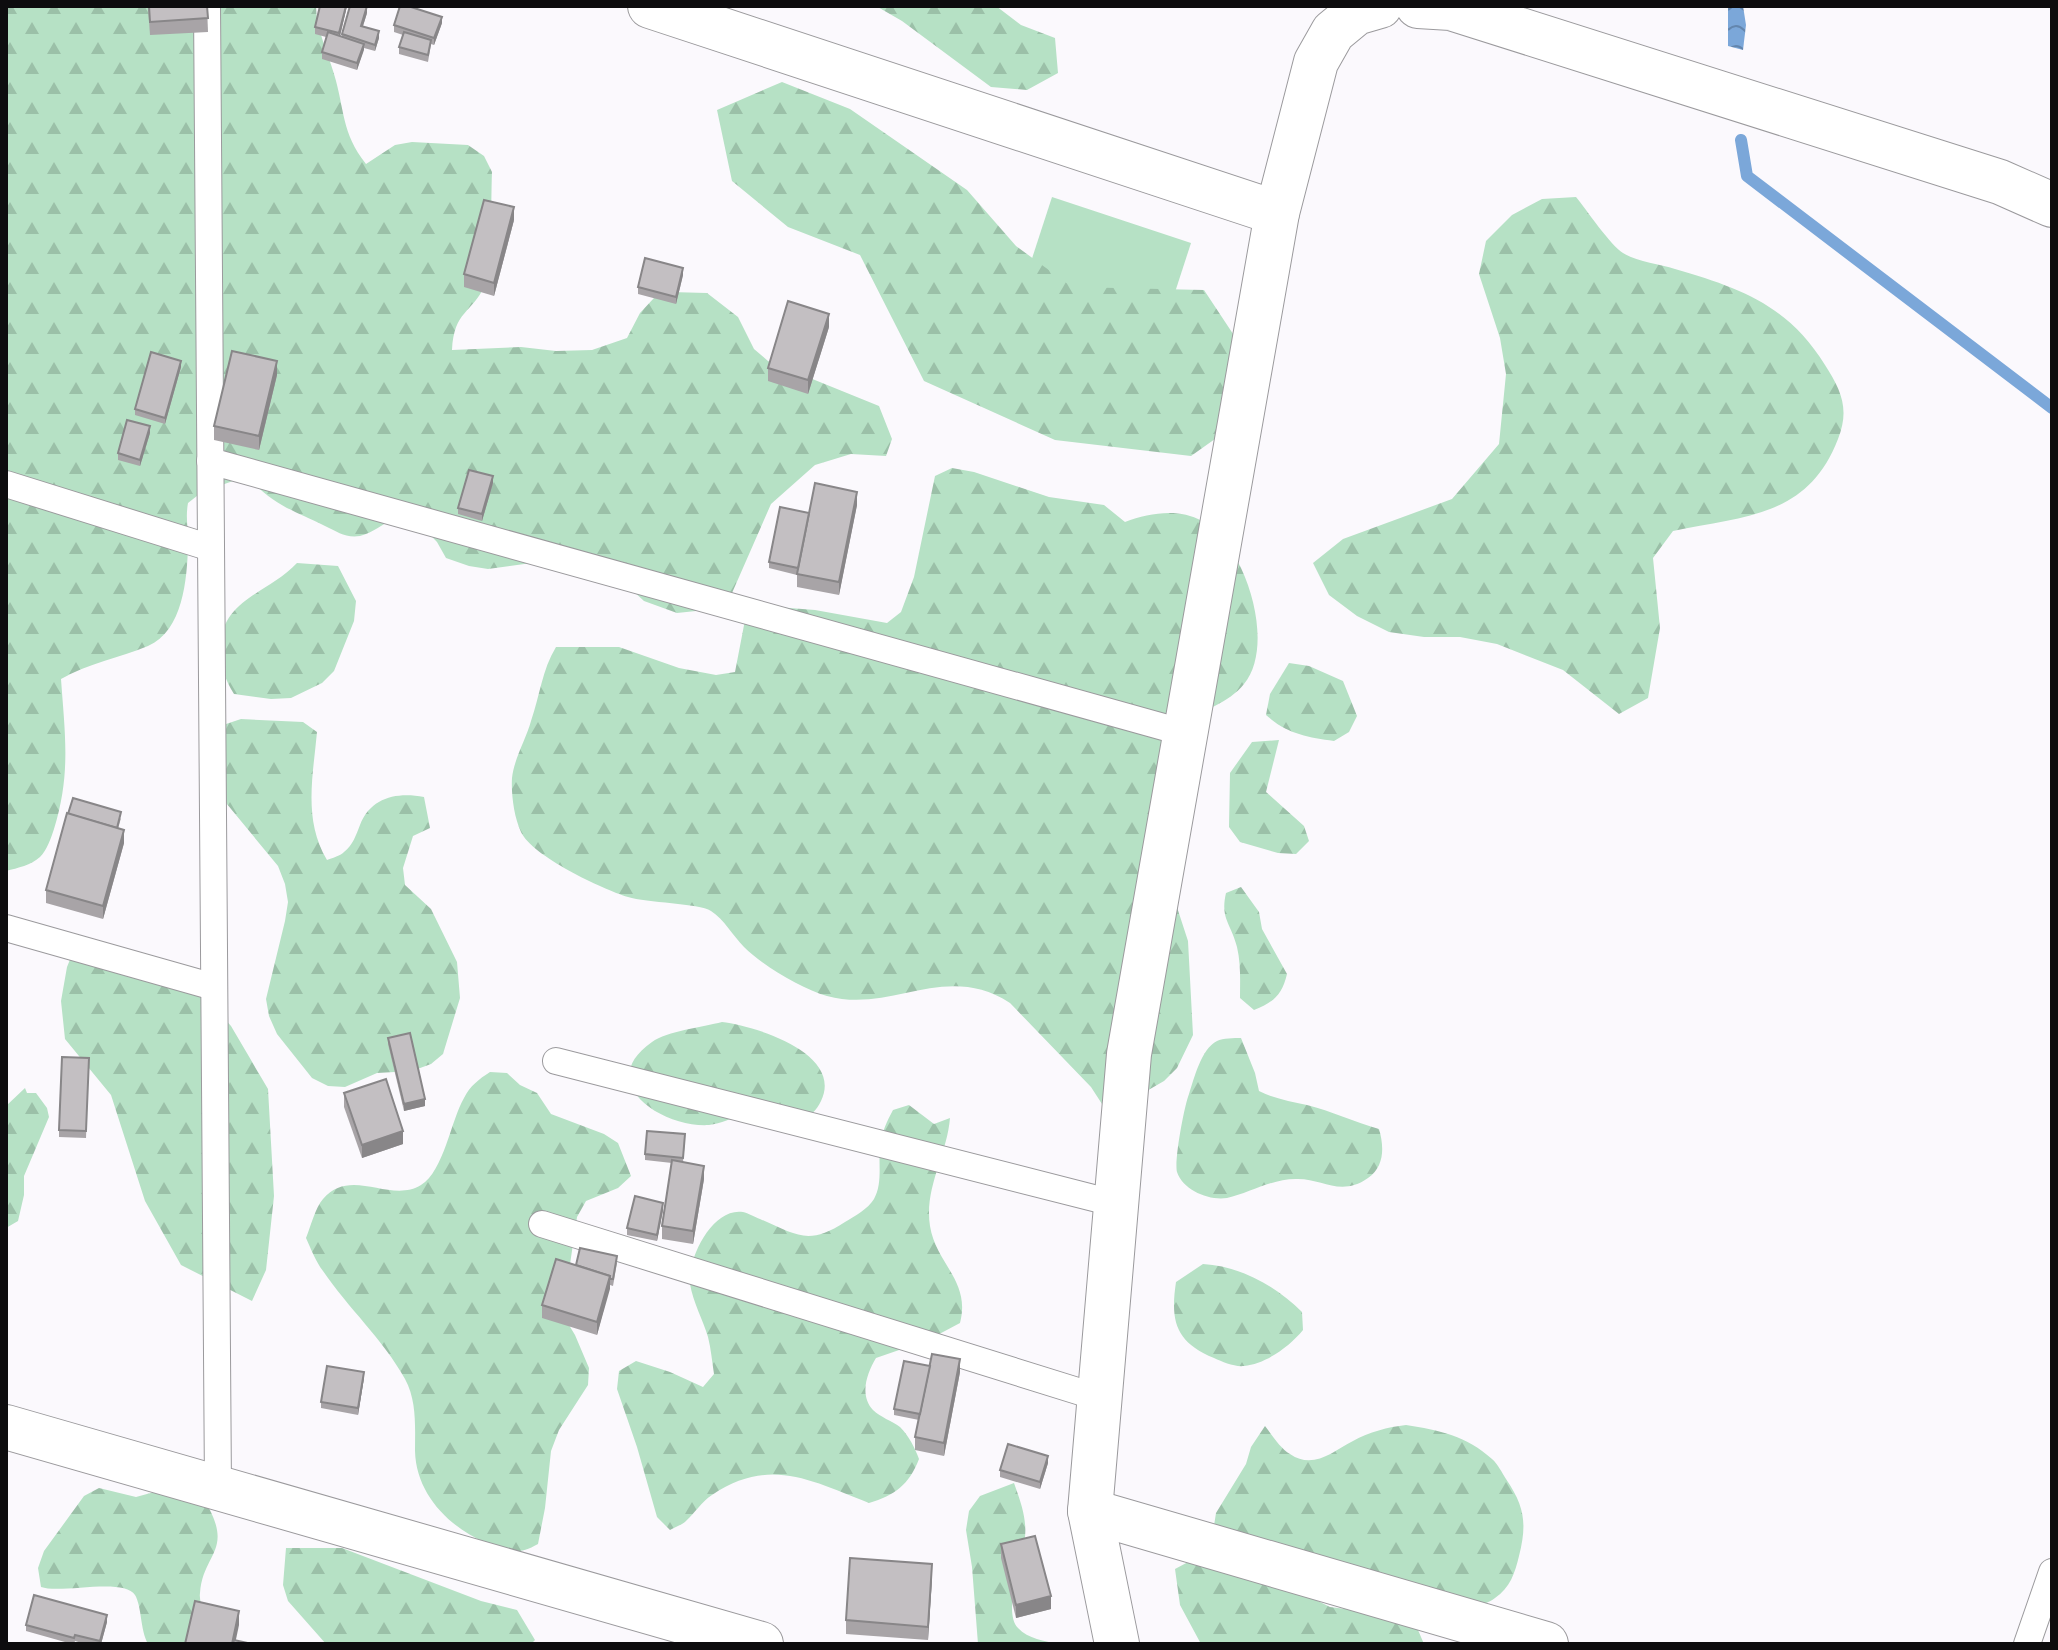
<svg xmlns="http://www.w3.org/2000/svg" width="2058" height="1650" font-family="Quicksand,sans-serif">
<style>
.grass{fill:#b6e1c5}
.forest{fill:url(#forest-firs)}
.water{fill:url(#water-waves)}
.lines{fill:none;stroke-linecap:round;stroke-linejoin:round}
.stream{stroke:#7ba7d9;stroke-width:12}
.lane-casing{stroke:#9b9a9d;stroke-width:28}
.street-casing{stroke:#9b9a9d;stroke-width:46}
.lane{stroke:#fff;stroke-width:26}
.street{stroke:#fff;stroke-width:44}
.wall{fill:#a8a4a7}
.shaded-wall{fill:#888688}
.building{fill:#c3bfc2;stroke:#888688;stroke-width:2}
</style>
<defs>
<pattern id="forest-firs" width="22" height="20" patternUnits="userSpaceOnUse" patternTransform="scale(2)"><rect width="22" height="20" fill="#b6e1c5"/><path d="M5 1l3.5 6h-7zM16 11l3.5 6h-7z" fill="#9bc0a8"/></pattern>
<pattern id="water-waves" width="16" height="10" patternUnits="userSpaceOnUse" patternTransform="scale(2)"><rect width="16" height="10" fill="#7ba7d9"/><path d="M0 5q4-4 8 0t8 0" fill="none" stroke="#6386ae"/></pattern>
</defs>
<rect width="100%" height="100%" fill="#fbf9fd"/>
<polygon class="grass" points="1052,197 1191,243 1165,323 1026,277"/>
<g class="forest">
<path d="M6,6H316C316,28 328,53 334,74C345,110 341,132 366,164L395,145L412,142L468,145L484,156L492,172C491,192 492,271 485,285C472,314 454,310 452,350L521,347L556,351L592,350L627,338L640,313L654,298L670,292L707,293L738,317L754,349L768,361L879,406L892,439L886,456L851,454L815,465L771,504L732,593L715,604L696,611L677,613L644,601L632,590L546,561L488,569L469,566L446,558L437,542L412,516C406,517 399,517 394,519C382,524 373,533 360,536C345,538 338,532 325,526C291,509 274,506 247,476L202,492L188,503C185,520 189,530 188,546C187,579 183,631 148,646C119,658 89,663 61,679C65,735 71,774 54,829C51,838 47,850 40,857C31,865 18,868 6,871Z"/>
<polygon points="876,6 996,6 1021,25 1055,38 1058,73 1027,90 991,87 902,21"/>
<polygon points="782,82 850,109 967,190 1016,246 1072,287 1204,290 1243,349 1246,417 1191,456 1055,440 924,381 860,255 788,227 732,181 717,110"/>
<path d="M1576,197C1586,209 1611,246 1623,253C1637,262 1660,264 1675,269C1740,288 1788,305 1825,365C1841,390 1850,409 1838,439C1808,517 1745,516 1673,531L1653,558L1660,628L1648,698L1619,714L1563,670L1497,644L1460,637H1424L1389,632L1357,616L1329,595L1313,563L1343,539L1452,499L1499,444L1506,374L1500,338L1479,274L1486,241L1512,215L1542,199Z"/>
<path d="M952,468L974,472L1049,497L1104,505L1125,522C1150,513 1178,508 1202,521C1245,544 1277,644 1244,684C1229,703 1202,711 1181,721L1173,895L1188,941L1193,1035L1177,1068L1164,1081L1119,1107L1102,1104L1091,1087L1010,1003C945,961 892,1014 827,996C802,989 762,965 744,947C733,936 724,919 711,911C699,903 646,903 628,897C602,889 532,856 521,832C514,817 511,794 512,778C514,759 526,739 531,721C540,695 542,670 556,647H619L679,668L716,675L735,672L745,620L777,607L815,610L887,623L901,612L914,577L935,476Z"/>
<path d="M297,563L338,566L356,601L354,621L334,671L322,683L291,698L271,699L234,694C225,679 222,670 221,653C217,600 267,595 297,563Z"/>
<path d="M1289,663L1309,666L1343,681L1357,716L1349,732L1334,741C1307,737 1287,734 1266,715L1270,694Z"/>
<path d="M241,719L303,722L317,732C313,776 303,820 327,860C332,858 340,856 344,852C353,845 356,835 360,825C371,797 397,792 424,797L430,828L413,836L403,868L405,885L431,909L457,962L460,998L443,1054L431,1064L412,1071L377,1073L345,1087L328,1086L312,1078L277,1034L269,1016L266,999L285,921L288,902L285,884L278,866L217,792L223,725Z"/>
<polygon points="1279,740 1266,792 1304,826 1309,841 1296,854 1278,853 1240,842 1229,827 1230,773 1252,742"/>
<path d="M1241,887L1259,912L1262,929L1287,974C1282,995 1274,1002 1254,1010L1240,998C1240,981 1241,964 1237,947C1231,923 1220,919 1226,893Z"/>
<polygon points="80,935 208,1000 231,1026 268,1089 274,1196 266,1270 252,1301 181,1265 145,1201 111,1095 65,1039 61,1001 67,967"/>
<path d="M722,1022C755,1026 844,1053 821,1101C817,1110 809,1118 799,1120C782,1123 762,1114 744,1115C732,1117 721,1124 709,1125C663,1128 593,1083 652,1042C667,1031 703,1027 722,1022Z"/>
<path d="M1241,1038L1255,1073L1259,1091C1275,1099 1290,1101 1307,1105C1331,1111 1355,1122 1379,1129C1384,1146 1385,1166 1368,1178C1341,1197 1323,1179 1298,1179C1273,1178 1250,1193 1227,1198C1209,1201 1183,1190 1177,1172C1174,1161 1184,1107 1189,1094C1194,1079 1201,1049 1217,1041C1223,1038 1234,1038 1241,1038Z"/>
<path d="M490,1072L507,1073L520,1085L537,1093L551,1114L604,1134L618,1143L631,1176L618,1188L586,1201L577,1217L569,1271L555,1302L575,1335L589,1368L588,1385L559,1430L551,1451L545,1508L538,1544C517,1556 507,1552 486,1543C449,1527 416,1494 415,1451C415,1427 417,1401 405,1379C383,1339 348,1308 323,1271C316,1262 311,1249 306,1238C311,1226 315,1208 323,1199C351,1166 390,1204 421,1185C444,1171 451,1120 464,1098C470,1086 479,1079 490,1072Z"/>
<polygon points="25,1088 27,1093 36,1093 47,1108 49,1117 24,1176 24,1195 18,1221 6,1228 6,1106"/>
<path d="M909,1105L934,1124L950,1118C947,1155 924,1188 930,1226C936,1264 971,1281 960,1323L928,1340L876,1358C867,1373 859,1395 873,1410C880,1417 892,1421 900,1427C909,1436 915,1448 919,1459C909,1485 895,1495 869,1503C812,1481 769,1456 712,1495C701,1502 695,1513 686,1521C682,1525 675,1527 670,1530L657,1517L637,1447L617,1389L619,1371L636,1361L670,1372L703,1387L714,1374C712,1361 711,1349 708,1337C703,1320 693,1302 690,1284C687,1260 712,1207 743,1212C748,1213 755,1217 760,1219C797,1235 808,1246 845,1222C855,1216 868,1209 874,1199C883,1183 878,1162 880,1145C882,1132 887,1121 893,1110Z"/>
<path d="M1203,1264C1240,1266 1276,1286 1302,1312L1303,1330C1290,1346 1266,1364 1244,1366C1234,1367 1223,1362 1214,1358C1176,1342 1170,1322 1176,1282Z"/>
<path d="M1406,1425C1439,1430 1467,1436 1492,1459C1498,1464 1502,1473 1506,1479C1525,1507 1527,1524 1519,1556C1515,1573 1510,1588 1495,1598C1489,1603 1480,1605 1472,1608L1213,1532L1216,1513L1246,1464L1251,1447L1265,1426C1272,1435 1280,1448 1290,1454C1313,1470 1332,1452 1353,1441C1369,1432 1388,1427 1406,1425Z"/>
<path d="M1014,1483C1020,1500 1027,1518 1025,1537C1023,1559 1002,1611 1018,1628C1028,1639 1045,1641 1058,1644H978L972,1567L966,1530L969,1511L980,1496Z"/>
<path d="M99,1488L136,1497L158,1491L206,1503C234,1551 203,1553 200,1593C199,1600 202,1605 203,1612C204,1622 202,1634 202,1644H148C140,1629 142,1607 135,1595C124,1577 61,1594 41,1587L38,1568L44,1551L84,1496Z"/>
<polygon points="286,1548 342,1548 481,1601 517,1610 535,1640 531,1644 326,1644 288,1601 283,1585"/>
<polygon points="1190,1561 1310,1597 1330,1607 1384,1614 1403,1620 1418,1630 1424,1644 1201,1644 1180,1605 1175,1569"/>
</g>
<polygon class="water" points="1728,6 1743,6 1746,25 1743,50 1728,46"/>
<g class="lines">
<polyline class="stream" points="1741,140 1747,176 2052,408"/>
<defs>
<g id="lane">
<polyline points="207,6 218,1488"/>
<polyline points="210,461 1185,733"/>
<polyline points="6,484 211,548"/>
<polyline points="6,928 214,987"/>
<polyline points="556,1061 1117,1204"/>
<polyline points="542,1224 1100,1398"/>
<polyline points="2027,1644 2052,1572"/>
</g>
<g id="street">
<polyline points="650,6 1277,213"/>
<polyline points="1418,6 1451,8 2000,182 2052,205"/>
<polyline points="6,1427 761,1644"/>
<polyline points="1090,1511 1546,1644"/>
<polyline points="1117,1644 1090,1511 1129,1054 1277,213 1316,62 1333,32 1356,13 1380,6"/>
</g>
</defs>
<use href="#lane" class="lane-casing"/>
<use href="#street" class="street-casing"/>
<use href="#lane" class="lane"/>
<use href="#street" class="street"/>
</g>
<g class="wall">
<polygon points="148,6 207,6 208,32 150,35"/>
<polygon points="320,6 347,6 340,36 342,37 342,34 367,13 363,26 379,38 375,51 364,48 357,70 322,59 322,52 326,37 315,34 315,27"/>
<polygon points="442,23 434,45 431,44 428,62 399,54 399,47 403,35 394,32 394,25"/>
<polygon points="514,220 494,296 464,287 464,274"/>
<polygon points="683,275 676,304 638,294 638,287"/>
<polygon points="829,327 808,394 768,381 768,368"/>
<polygon points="181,367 165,424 135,415 135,409"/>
<polygon points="277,375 259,450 214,440 214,426"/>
<polygon points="150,433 140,466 118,460 118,453"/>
<polygon points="493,483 482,521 458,514 458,508"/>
<polygon points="857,505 839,595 797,587 797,575 769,568 769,562 809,513"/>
<polygon points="121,818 118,829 124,843 103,919 46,903 46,890"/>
<polygon points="388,1038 425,1106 404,1111 388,1044"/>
<polygon points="89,1058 86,1138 59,1137 59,1130"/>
<polygon points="344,1093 403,1144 362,1158 344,1107"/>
<polygon points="685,1141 683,1162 704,1179 693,1244 662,1239 662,1226 672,1163 645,1160 645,1154"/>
<polygon points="663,1210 657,1241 627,1235 627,1228"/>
<polygon points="617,1263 613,1286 610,1285 597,1335 542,1318 542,1305 576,1265"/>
<polygon points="960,1372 944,1456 915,1450 915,1437 919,1420 894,1415 894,1409"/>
<polygon points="364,1378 358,1415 321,1408 321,1402"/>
<polygon points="1048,1463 1040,1489 1000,1477 1000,1470"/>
<polygon points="1001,1544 1051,1609 1016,1618 1001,1558"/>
<polygon points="932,1578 928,1640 846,1634 846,1620"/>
<polygon points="107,1622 101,1644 85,1644 75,1641 74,1644 72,1644 26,1631 26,1625"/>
</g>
<g class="shaded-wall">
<polygon points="346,6 347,6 339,40 339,33"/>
<polygon points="367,6 367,13 361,32 361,26"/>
<polygon points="442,17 442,23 434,45 434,38"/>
<polygon points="379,31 379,38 375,51 375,45"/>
<polygon points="364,44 364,50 357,70 357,63"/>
<polygon points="514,207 514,220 494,296 494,283"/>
<polygon points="683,268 683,275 676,304 676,297"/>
<polygon points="829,314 829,327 808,394 808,380"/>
<polygon points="181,361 181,367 165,424 165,418"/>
<polygon points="277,361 277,375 259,450 259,436"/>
<polygon points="150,426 150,433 140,466 140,460"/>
<polygon points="493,476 493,483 482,521 482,514"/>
<polygon points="857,492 857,505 839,595 839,582"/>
<polygon points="124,830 124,843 103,919 103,906"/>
<polygon points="425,1099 425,1106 404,1111 404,1104"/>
<polygon points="403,1131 403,1144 362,1158 362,1145"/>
<polygon points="704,1166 704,1179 693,1244 693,1231"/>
<polygon points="663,1203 663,1210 657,1241 657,1235"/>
<polygon points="610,1276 610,1289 597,1335 597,1322"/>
<polygon points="960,1359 960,1372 944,1456 944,1443"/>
<polygon points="364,1372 364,1378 358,1415 358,1408"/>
<polygon points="1048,1456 1048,1463 1040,1489 1040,1482"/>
<polygon points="932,1564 932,1578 928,1640 928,1627"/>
<polygon points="1051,1596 1051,1609 1016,1618 1016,1605"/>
<polygon points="239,1611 239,1625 235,1644 232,1644"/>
<polygon points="107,1615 107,1622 101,1644 100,1644"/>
</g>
<g class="building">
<polygon points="149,6 207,6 208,18 150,22"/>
<polygon points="320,6 346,6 339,33 315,27"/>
<polygon points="350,6 367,6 361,26 379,31 375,45 342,34"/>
<polygon points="400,6 408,6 442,17 434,38 394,25"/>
<polygon points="328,32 364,44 357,63 322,52"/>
<polygon points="404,32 431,40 428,55 399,47"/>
<polygon points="484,200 514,207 494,283 464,274"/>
<polygon points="645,258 683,268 676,297 638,287"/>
<polygon points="788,301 829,314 808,380 768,368"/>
<polygon points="232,351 277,361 259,436 214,426"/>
<polygon points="151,352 181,361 165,418 135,409"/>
<polygon points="127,420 150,426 140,460 118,453"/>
<polygon points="469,470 493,476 482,514 458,508"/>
<polygon points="815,483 857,492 839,582 797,574"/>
<polygon points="780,507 809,513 798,568 769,562"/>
<polygon points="73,798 121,812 117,828 68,814"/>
<polygon points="67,813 124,830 103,906 46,890"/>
<polygon points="410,1033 425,1099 404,1104 388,1038"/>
<polygon points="62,1057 89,1058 86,1131 59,1130"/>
<polygon points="386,1079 403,1131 362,1145 344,1093"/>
<polygon points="647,1131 685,1134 683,1158 645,1154"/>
<polygon points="672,1160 704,1166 693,1231 662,1226"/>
<polygon points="635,1196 663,1203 657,1235 627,1228"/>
<polygon points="580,1248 617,1256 613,1279 610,1279 610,1276 576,1265"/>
<polygon points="556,1259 610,1276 597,1322 542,1305"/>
<polygon points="932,1354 960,1359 944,1443 915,1437"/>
<polygon points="904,1361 930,1366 920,1414 894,1409"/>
<polygon points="327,1366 364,1372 358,1408 321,1402"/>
<polygon points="1008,1444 1048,1456 1040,1482 1000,1470"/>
<polygon points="1035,1536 1051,1596 1016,1605 1001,1544"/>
<polygon points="850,1558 932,1564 928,1627 846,1620"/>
<polygon points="34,1595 107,1615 100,1641 75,1635 74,1638 26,1625"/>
<polygon points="195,1601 239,1611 232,1644 185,1644"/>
<polygon points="234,1640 252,1644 233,1644"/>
</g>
<rect width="2058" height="1650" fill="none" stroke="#0d0c0e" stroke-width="16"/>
</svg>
